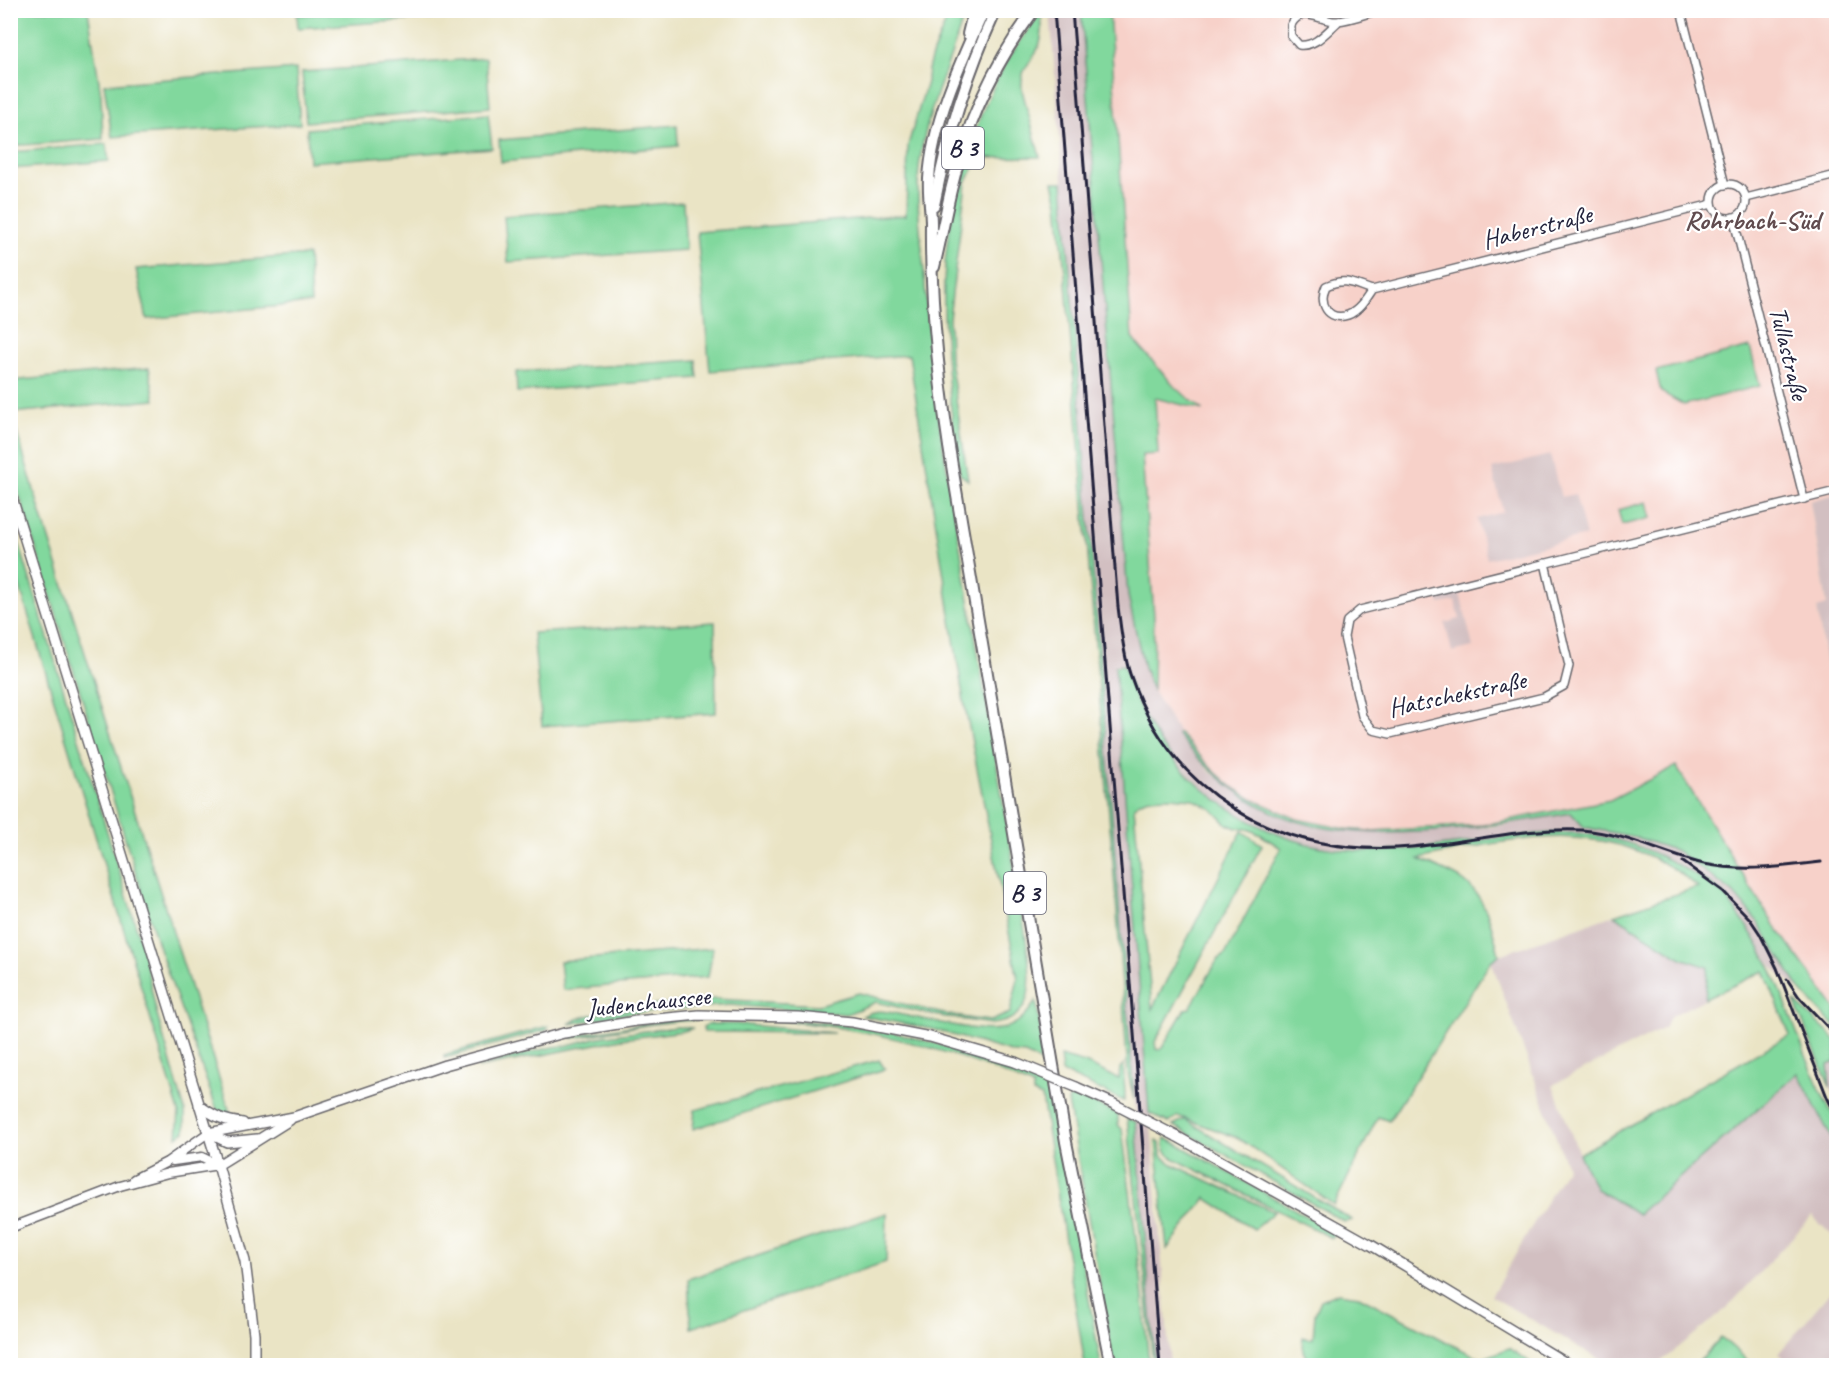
<svg xmlns="http://www.w3.org/2000/svg" width="1847" height="1376" font-family="Caveat,sans-serif">
<style>
.built{fill:#f7d1c9}
.industrial{fill:#d2bfc1}
.green{fill:#81d89d;stroke:#527d6c;stroke-width:1.5;fill-rule:evenodd}
.lines{fill:none;stroke-linecap:round;stroke-linejoin:round}
.minor-casing{stroke:#68666b;stroke-width:10}
.tertiary-casing{stroke:#68666b;stroke-width:11}
.secondary-casing{stroke:#68666b;stroke-width:12}
.primary-casing{stroke:#68666b;stroke-width:14}
.minor{stroke:#fff;stroke-width:7}
.tertiary{stroke:#fff;stroke-width:8}
.secondary{stroke:#fff;stroke-width:9}
.primary{stroke:#fff;stroke-width:10}
.rail{stroke:#22223b;stroke-width:3}
.secondary-bridge-casing{stroke:#68666b;stroke-width:12;stroke-linecap:butt}
.secondary-bridge{stroke:#fff;stroke-width:9}
.labels{text-anchor:middle;dominant-baseline:central;stroke-width:4.5;stroke-linejoin:round;paint-order:stroke}
.shield{fill:#fff;stroke:#646476;stroke-width:1.5}
.shield-label{font-size:24px;font-weight:bold;fill:#22223b}
.street-label{font-size:26px;fill:#22223b;stroke:#fff}
.neighbourhood-label{font-size:27px;font-weight:bold;fill:#614c4f;stroke:#fff}
</style>
<rect width="100%" height="100%" fill="#fff"/>
<filter id="ink" filterUnits="userSpaceOnUse"><feTurbulence type="fractalNoise" baseFrequency=".0167" numOctaves="2"/><feDisplacementMap in="SourceGraphic" scale="12" xChannelSelector="R" yChannelSelector="G"/><feConvolveMatrix kernelMatrix="1 2 1 2 8 2 1 2 1" color-interpolation-filters="sRGB"/></filter>
<filter id="wash" filterUnits="userSpaceOnUse"><feTurbulence type="fractalNoise" baseFrequency=".008" numOctaves="4" result="noise"/><feDisplacementMap in="SourceGraphic" scale="24" xChannelSelector="R" yChannelSelector="G"/><feGaussianBlur stdDeviation="1.35" result="paint"/><feColorMatrix in="noise" values="0 0 0 0 0 0 0 0 0 0 0 0 0 0 0 0 0 1.4 0 .05"/><feComposite in="paint" operator="in"/></filter>
<g filter="url(#wash)">
<rect width="100%" height="100%" fill="#eae4c5"/>
<polygon class="built" points="1109,11 1836,11 1836,494 1810,501 1827,606 1817,608 1836,726 1836,1009 1773,923 1737,866 1676,766 1610,800 1483,825 1370,831 1346,829 1297,819 1252,799 1231,786 1212,769 1179,733 1153,691 1154,616 1142,455 1158,453 1155,398 1202,409 1176,388 1132,338"/>
<g class="industrial">
<polygon points="1050,11 1081,11 1128,596 1144,668 1153,691 1179,733 1177,735 1210,772 1251,801 1296,822 1321,828 1371,833 1442,830 1491,827 1572,813 1584,827 1635,837 1677,851 1733,893 1758,922 1801,991 1772,967 1748,928 1722,894 1673,861 1636,844 1604,837 1556,833 1420,849 1370,851 1316,846 1265,829 1218,802 1179,765 1161,744 1147,722 1135,697 1124,665 1115,666 1170,1365 1155,1365"/>
<polygon points="1550,455 1561,497 1575,494 1586,536 1487,559 1477,519 1503,512 1492,469"/>
<polygon points="1836,494 1836,726 1817,608 1827,605 1810,501"/>
<polygon points="1460,593 1473,647 1452,652 1445,623 1460,619 1455,601 1440,604 1438,598"/>
<polygon points="1614,915 1680,958 1708,967 1705,999 1671,1016 1664,1028 1553,1085 1579,1154 1638,1214 1798,1073 1836,1147 1836,1239 1812,1216 1727,1308 1657,1365 1609,1365 1491,1296 1567,1167 1491,961 1499,955"/>
<polygon points="1836,1062 1836,1098 1830,1087 1828,1065"/>
<polygon points="1836,1285 1836,1365 1793,1365 1778,1354"/>
</g>
<g class="green">
<polygon points="11,10 88,11 101,95 103,139 11,146"/>
<polygon points="361,11 482,10 483,15 298,28 297,15"/>
<path d="M950,11H965C952,61 927,108 920,160C915,193 920,227 923,260C927,318 933,376 941,434L1025,932C1029,967 1043,1020 991,1024L933,1015L876,1002L847,1014L730,1005L632,1013L569,1024L577,1019L591,1015L658,1005L715,999L818,1005L859,993L944,1014L973,1019L991,1021L1010,1013L1018,979L963,696L909,355L710,371L697,232L906,215L908,145L927,82C926,60 943,33 950,11Z"/>
<polygon points="1081,11 1109,11 1132,338 1176,388 1203,410 1155,398 1158,454 1142,455 1154,616 1153,691 1144,668 1128,596"/>
<path d="M1041,13C1042,24 1043,36 1039,46C1031,66 1020,65 1022,90L1040,157L979,158L966,183L949,318L950,359L968,480L960,474C950,411 943,347 944,283C946,213 970,127 1005,65C1015,47 1028,30 1041,13Z"/>
<polygon points="486,58 490,107 306,122 302,72"/>
<polygon points="296,69 300,124 112,137 104,84"/>
<polygon points="488,114 492,148 309,162 307,129"/>
<polygon points="677,125 678,146 501,162 499,140"/>
<polygon points="106,144 109,161 11,169 11,152"/>
<polygon points="1063,182 1134,1099 1128,1074 1117,913 1066,283 1058,203 1053,182"/>
<polygon points="683,202 686,250 508,262 504,216"/>
<polygon points="308,255 311,303 147,319 136,269"/>
<polygon points="1750,347 1760,386 1684,405 1661,392 1656,371"/>
<polygon points="696,360 698,378 517,392 516,372"/>
<polygon points="149,368 155,400 11,413 42,517 232,1119 217,1110 159,948 11,468 10,381"/>
<polygon points="1647,502 1651,518 1622,525 1618,510"/>
<polygon points="11,517 142,946 157,1015 185,1111 185,1131 177,1137 179,1112 11,558"/>
<polygon points="715,622 716,713 542,726 533,633"/>
<path d="M1124,665C1136,712 1165,757 1202,788C1242,822 1292,846 1344,850C1416,856 1484,835 1555,833C1604,831 1649,847 1690,872C1701,878 1714,885 1723,894C1728,900 1733,907 1738,914C1761,945 1774,973 1788,1009C1799,1038 1810,1068 1823,1096C1826,1105 1834,1114 1836,1122C1838,1130 1837,1140 1836,1147L1798,1073L1638,1214L1596,1189L1579,1154L1790,1035L1764,971L1705,999L1708,967L1681,958L1614,915L1698,887C1613,814 1518,837 1419,859C1433,867 1452,872 1465,882C1487,899 1493,930 1499,955L1491,961L1389,1121L1378,1117L1334,1205L1238,1138L1178,1116L1169,1123L1149,1113L1115,666ZM1170,797L1193,799L1212,809L1227,824L1236,828H1246L1261,835L1281,848L1225,955L1218,959L1190,1008L1185,1009L1162,1048L1159,1050L1156,1049L1155,1042L1262,845L1242,831L1152,1009L1134,807C1142,796 1157,798 1170,797Z"/>
<path d="M1179,733L1212,769L1231,786L1252,799L1297,819L1346,829L1370,831L1483,825L1610,800L1676,766L1737,866L1773,923L1836,1009V1028L1801,991L1758,922L1733,893L1677,851L1635,837L1584,827L1571,813C1519,822 1471,829 1418,832C1311,837 1247,819 1177,734Z"/>
<polygon points="713,948 708,977 563,990 560,961"/>
<path d="M1036,1001L1047,1065L1025,1054L1014,1053L932,1029L863,1016C876,1008 889,1012 903,1015C927,1019 983,1035 1005,1028C1019,1024 1028,1013 1036,1001Z"/>
<polygon points="1794,1001 1836,1040 1836,1062 1828,1065 1830,1087"/>
<path d="M756,1017C791,1020 827,1022 862,1027C914,1035 965,1052 1015,1069V1071L1050,1085L1101,1365H1085L1042,1097L1033,1093V1087C931,1038 809,1014 695,1020C654,1022 613,1031 573,1038L569,1036L680,1018Z"/>
<polygon points="709,1024 736,1024 834,1033 704,1032 703,1027"/>
<polygon points="548,1026 547,1030 444,1058 444,1055"/>
<polygon points="677,1027 693,1028 684,1031 621,1039 478,1068 504,1059 553,1047 565,1046 599,1037"/>
<path d="M1060,1056L1085,1063L1119,1079L1120,1068L1124,1064C1122,1077 1127,1088 1124,1101L1062,1072Z"/>
<polygon points="879,1060 885,1069 693,1129 695,1110"/>
<polygon points="1073,1094 1118,1114 1118,1125 1122,1129 1141,1277 1149,1365 1116,1365 1112,1354 1068,1101"/>
<polygon points="1127,1118 1136,1122 1155,1365 1153,1365 1145,1277"/>
<polygon points="1183,1120 1186,1120 1352,1220 1345,1222 1173,1125"/>
<path d="M1165,1138L1181,1146L1335,1232L1332,1238L1171,1157C1164,1151 1163,1147 1165,1138Z"/>
<polygon points="1156,1141 1160,1143 1161,1155 1172,1164 1274,1212 1254,1229 1206,1198 1167,1249"/>
<polygon points="887,1213 886,1262 691,1328 688,1279"/>
<path d="M1338,1293L1359,1296L1450,1344L1482,1359L1509,1348L1530,1362L1526,1366L1315,1365C1306,1360 1301,1347 1303,1337L1308,1339L1313,1338L1315,1314L1321,1300Z"/>
<polygon points="1721,1337 1753,1365 1696,1365"/>
</g>
</g>
<g filter="url(#ink)">
<g class="lines">
<defs>
<g id="minor">
<polyline points="1681,10 1725,185"/>
<path d="M1339,21C1327,31 1316,47 1299,45L1291,36V25C1302,4 1320,22 1337,21C1351,20 1365,14 1379,10"/>
<circle cx="1729" cy="201" r="17"/>
<polyline points="1746,198 1836,175"/>
<polyline points="1733,217 1804,499"/>
<path d="M1372,290C1366,299 1359,311 1348,315C1328,322 1318,303 1326,286C1345,277 1353,284 1372,290L1712,204"/>
<polyline points="1545,563 1569,666 1564,686 1544,697 1390,734 1373,730 1362,716 1344,637 1347,621 1360,610 1539,565 1579,555 1836,491"/>
</g>
<g id="tertiary">
<polyline points="173,1161 202,1157 218,1165"/>
<polyline points="134,1179 167,1162 208,1133"/>
<polyline points="10,1228 120,1186 168,1173 218,1165"/>
</g>
<g id="secondary">
<polyline points="10,491 218,1165 245,1261 254,1334 254,1366"/>
<polyline points="1076,1087 1112,1103"/>
<path d="M199,1105C213,1116 224,1121 243,1123"/>
<polyline points="208,1133 294,1117 445,1065 564,1033 636,1021 699,1015 798,1017 852,1022 930,1037 1015,1062"/>
<polyline points="208,1133 227,1142 257,1139"/>
<polyline points="1176,1136 1371,1245 1571,1366"/>
<polyline points="218,1165 290,1120"/>
</g>
<g id="primary">
<path d="M984,10C961,61 932,123 929,179C928,194 931,209 931,224C930,310 940,394 954,478L1066,1142L1111,1366"/>
<polyline points="968,34 974,10"/>
<path d="M934,205C947,138 967,73 996,10"/>
<path d="M934,267C940,242 945,216 951,190C966,124 993,65 1034,10"/>
</g>
</defs>
<use href="#minor" class="minor-casing"/>
<use href="#tertiary" class="tertiary-casing"/>
<use href="#secondary" class="secondary-casing"/>
<use href="#primary" class="primary-casing"/>
<use href="#minor" class="minor"/>
<use href="#tertiary" class="tertiary"/>
<use href="#secondary" class="secondary"/>
<use href="#primary" class="primary"/>
<g class="rail">
<polyline points="1054,10 1160,1366"/>
<path d="M1072,10L1118,607C1121,629 1123,652 1130,674C1170,793 1275,854 1397,848C1459,845 1520,827 1582,830C1625,833 1663,854 1704,864C1743,872 1782,867 1821,862"/>
<polyline points="1683,862 1723,891 1750,919 1760,934 1777,968 1827,1097 1836,1115"/>
<polyline points="1787,979 1799,997 1836,1036"/>
</g>
<defs>
<g id="secondary-bridge">
<polyline points="1015,1062 1076,1087"/>
<polyline points="1112,1103 1176,1136"/>
</g>
</defs>
<use href="#secondary-bridge" class="secondary-bridge-casing"/>
<use href="#secondary-bridge" class="secondary-bridge"/>
</g>
</g>
<g class="labels">
<g class="shield">
<rect x="942" y="127" width="42" height="42" rx="4.5"/>
<rect x="1004" y="872" width="42" height="42" rx="4.5"/>
</g>
<g class="shield-label">
<text x="963" y="148">B 3</text>
<text x="1025" y="893">B 3</text>
</g>
<g class="street-label">
<text transform="translate(1537 227) rotate(-14)">Haberstraße</text>
<text transform="translate(1789 353) rotate(76)">Tullastraße</text>
<text transform="translate(1457 694) rotate(-12)">Hatschekstraße</text>
<text transform="translate(648 1002) rotate(-6)">Judenchaussee</text>
</g>
<g class="neighbourhood-label">
<text x="1752" y="220">Rohrbach-Süd</text>
</g>
</g>
<rect width="1847" height="1376" fill="none" stroke="#fff" stroke-width="36"/>
</svg>
